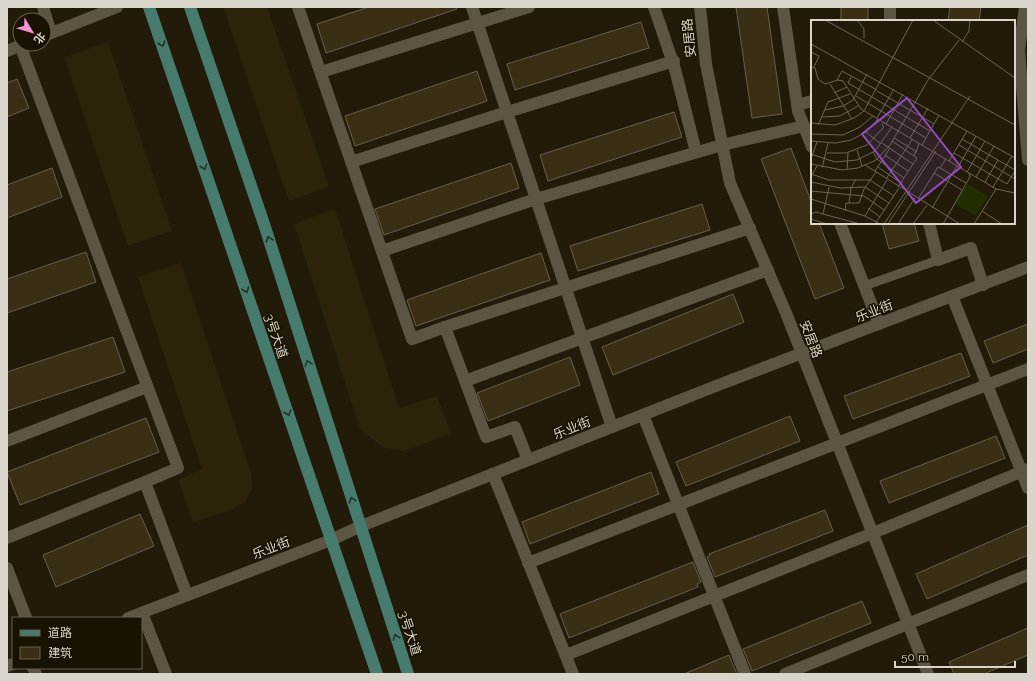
<svg xmlns="http://www.w3.org/2000/svg" width="1035" height="681" font-family="Raleway,'Noto Sans SC',sans-serif">
<style>
.built{fill:#2d230b}
.building{fill:#3a2f14;stroke:#675f4d}
.lines{fill:none;stroke-linecap:round;stroke-linejoin:round}
.lane{stroke:#5d5543;stroke-width:9}
.street{stroke:#5d5543;stroke-width:12}
.primary{stroke:#467b6e;stroke-width:12}
.oneway{stroke:#263223}
.labels{text-anchor:middle;dominant-baseline:central;stroke-width:3;stroke-linejoin:round;paint-order:stroke}
.street-label{font-size:13px;fill:#d9d5ca;stroke:#181203}
.inset-road{fill:none;stroke:#6b6557;stroke-width:1}
.view{fill:#8e4ec1;fill-opacity:0.15;stroke:#8e4ec1;stroke-width:2}
.inset-edge{fill:none;stroke:#d9d5ca;stroke-width:2}
</style>
<rect width="100%" height="100%" fill="#221b0a"/>
<g class="built">
<polygon points="223,7 267,7 329,187 289,201"/>
<polygon points="108,42 172,231 128,246 64,57"/>
<polygon points="335,209 399,408 437,396 451,434 403,451 384,448 360,429 294,224"/>
<polygon points="181,263 246,459 251,472 252,488 245,502 232,510 193,522 178,480 202,469 138,277"/>
</g>
<g class="building">
<polygon points="369,7 456,7 457,9 326,53 317,24"/>
<polygon points="736,7 767,7 782,114 752,118"/>
<rect x="841" y="7" width="27" height="14"/>
<polygon points="950,7 981,7 979,21 948,21"/>
<polygon points="641,22 649,48 515,90 507,64"/>
<polygon points="477,71 487,101 355,146 345,116"/>
<polygon points="17,79 29,108 7,117 7,83"/>
<polygon points="674,112 682,137 548,181 540,155"/>
<polygon points="791,148 812,204 812,223 819,223 844,288 815,299 761,159"/>
<polygon points="511,163 519,188 384,235 375,209"/>
<polygon points="52,168 62,197 7,218 7,185"/>
<polygon points="702,204 710,230 578,271 570,246"/>
<polygon points="882,223 914,223 919,241 889,249"/>
<polygon points="86,252 96,282 7,313 7,279"/>
<polygon points="541,253 550,280 416,326 407,300"/>
<polygon points="733,294 744,322 613,375 602,347"/>
<polygon points="1028,324 1028,349 993,363 984,341"/>
<polygon points="113,337 125,372 7,411 7,372"/>
<polygon points="961,353 970,376 853,419 844,396"/>
<polygon points="570,357 580,385 488,421 477,393"/>
<polygon points="790,416 800,441 686,486 676,462"/>
<polygon points="146,418 159,452 20,505 7,472"/>
<polygon points="996,436 1005,458 889,503 880,481"/>
<polygon points="651,472 659,494 530,544 522,522"/>
<polygon points="825,510 833,531 715,577 707,557 710,555 709,554"/>
<polygon points="140,514 154,546 56,587 43,555"/>
<polygon points="1028,525 1028,555 927,599 916,574"/>
<polygon points="693,562 701,582 697,584 698,587 569,638 560,614"/>
<polygon points="862,601 871,623 752,671 743,649"/>
<polygon points="1028,628 1028,655 984,674 954,674 949,662"/>
<polygon points="729,655 737,674 684,674"/>
</g>
<g class="lines">
<polyline class="lane" points="864,286 938,260"/>
<g class="street">
<polyline points="43,7 51,33"/>
<polyline points="298,7 412,339 445,327 486,437 515,427 528,460"/>
<polyline points="472,7 612,427"/>
<polyline points="654,7 675,69 696,152"/>
<polyline points="700,7 706,64 730,183 786,313 928,674"/>
<polyline points="783,7 798,111 812,147"/>
<polyline points="1025,7 1019,50 1028,160"/>
<polyline points="890,21 890,7"/>
<polyline points="44,36 117,7"/>
<polyline points="20,45 106,276 178,468 145,482 187,595"/>
<polyline points="7,51 24,44"/>
<polyline points="321,72 529,7"/>
<polyline points="797,105 812,101"/>
<polyline points="351,162 507,112 674,61"/>
<polyline points="840,223 879,324"/>
<polyline points="929,223 938,260 971,248 983,285"/>
<polyline points="382,251 536,199 722,145 804,126"/>
<polyline points="952,296 1028,488"/>
<polyline points="445,327 750,228"/>
<polyline points="465,381 768,270"/>
<polyline points="643,415 745,674"/>
<polyline points="7,441 147,387"/>
<polyline points="493,474 573,674"/>
<polyline points="7,538 145,482"/>
<polyline points="528,563 1028,369"/>
<polyline points="7,568 26,618"/>
<polyline points="142,613 166,674"/>
<polyline points="128,618 331,540 361,526 721,384 1028,267"/>
<polyline points="566,655 873,533 1028,469"/>
<polyline points="7,666 13,664"/>
<polyline points="33,668 36,674"/>
<polyline points="785,674 1028,575"/>
</g>
<g class="primary">
<polyline points="149,7 377,674"/>
<polyline points="190,7 264,224 408,674"/>
</g>
</g>
<defs><path id="oneway-chevron" d="M-2-3.5L2.5 0L-2 3.5" fill="none" stroke-width="1.6" stroke-linecap="round" stroke-linejoin="round"/></defs>
<g class="oneway">
<use href="#oneway-chevron" transform="translate(162 44) rotate(71)"/>
<use href="#oneway-chevron" transform="translate(204 167) rotate(71)"/>
<use href="#oneway-chevron" transform="translate(269 239) rotate(-108)"/>
<use href="#oneway-chevron" transform="translate(246 290) rotate(71)"/>
<use href="#oneway-chevron" transform="translate(308 363) rotate(-108)"/>
<use href="#oneway-chevron" transform="translate(288 413) rotate(71)"/>
<use href="#oneway-chevron" transform="translate(352 500) rotate(-108)"/>
<use href="#oneway-chevron" transform="translate(396 637) rotate(-108)"/>
</g>
<g class="labels">
<g class="street-label">
<text transform="translate(689 38) rotate(-96)">安居路</text>
<text transform="translate(874 311) rotate(-21)">乐业街</text>
<text transform="translate(276 336) rotate(71)">3号大道</text>
<text transform="translate(811 339) rotate(69)">安居路</text>
<text transform="translate(572 428) rotate(-22)">乐业街</text>
<text transform="translate(271 548) rotate(-21)">乐业街</text>
<text transform="translate(410 633) rotate(72)">3号大道</text>
</g>
</g>
<g transform="translate(811 20)">
<rect width="204" height="204" fill="#221b0a"/>
<path d="M156,164L177,176L165,196L144,184Z" fill="#212e00"/>
<path class="inset-road" d="M14,0L204,105M46,0L53,9V18M122,0L204,58M151,22L158,11L159,0M0,24L204,138M0,32L8,36L3,47M0,47L4,48L7,59L14,64L27,60L32,61L50,89L185,169M41,56L37,63L119,111M26,60L31,51L66,70M19,64L41,99M66,71L123,104M23,73L36,67M45,76L115,118M14,90L32,86L42,80L56,54M10,97L29,96L47,86M66,98L83,69M0,103L24,105L43,98L53,91L102,0M75,104L92,74M7,105L17,82L39,74M55,112L70,124M0,114L32,115L49,107L62,96M83,118L106,132M99,118L117,88M151,119L204,150M0,121L25,123L40,120L55,112L67,99M81,121L103,136M71,123L102,144M111,125L128,95M148,125L204,159M46,130L51,146M62,132L66,139L93,158M16,133H35L56,125L73,107L71,105L73,102M143,133L196,164L204,151M0,134L24,142L46,140L64,131L81,107M74,135L97,151M0,139L6,122M138,141L156,111M0,144L31,150L47,148L65,140L79,125L117,60L148,20M54,145L149,204M67,147L90,163M147,147L165,116M11,148L17,123M129,148L155,163M36,150L37,133M64,151L79,128M156,152L174,121M123,153L151,170M0,154L18,160H59M0,157L6,146M165,157L183,126M75,159L101,120M59,160L83,176M0,162L29,168L54,167L78,183M174,162L187,140M87,167L106,138L103,136L108,124M182,167L201,136M0,171L53,176L73,190M0,179L54,196L69,204M107,179L127,147L129,148L135,139M38,183L40,168L45,159M57,188L69,197M121,188L146,146M34,191L35,183H48L53,169L65,152M171,191L191,204M0,194L5,192L12,194L18,167M12,194L49,204M54,196L76,160M0,199L16,204M64,204L88,168M73,204L159,76M77,204L125,131M87,204L104,178M102,204L116,185M132,204L159,157L158,153M163,204L185,169L204,173"/>
<path class="view" d="M96,78L150,147L105,183L51,114Z"/>
<rect width="204" height="204" class="inset-edge"/>
</g>
<rect width="1035" height="681" fill="none" stroke="#d9d5ca" stroke-width="16"/>
<rect x="12" y="617" width="130" height="52" fill="#181203" stroke="#656053"/>
<rect x="20" y="630" width="20" height="6" fill="#467b6e" stroke="#656053"/>
<text x="48" y="637" font-size="12" fill="#d9d5ca">道路</text>
<rect x="20" y="647" width="20" height="12" fill="#3a2f14" stroke="#656053"/>
<text x="48" y="657" font-size="12" fill="#d9d5ca">建筑</text>
<g transform="translate(32 32) rotate(128)"><circle r="19" fill="#181203" stroke="#656053"/>
<path d="M0-3L7 15L0 10L-7 15Z" fill="#f491d3"/>
<text y="-6" font-size="11" font-weight="bold" text-anchor="middle" fill="#d9d5ca">北</text>
</g>
<path d="M895 661v6h120v-6" fill="none" stroke="#d9d5ca" stroke-width="2"/>
<text x="901" y="661" font-size="12" fill="#d9d5ca" stroke="#181203" stroke-width="3" paint-order="stroke">50 m</text>
</svg>
